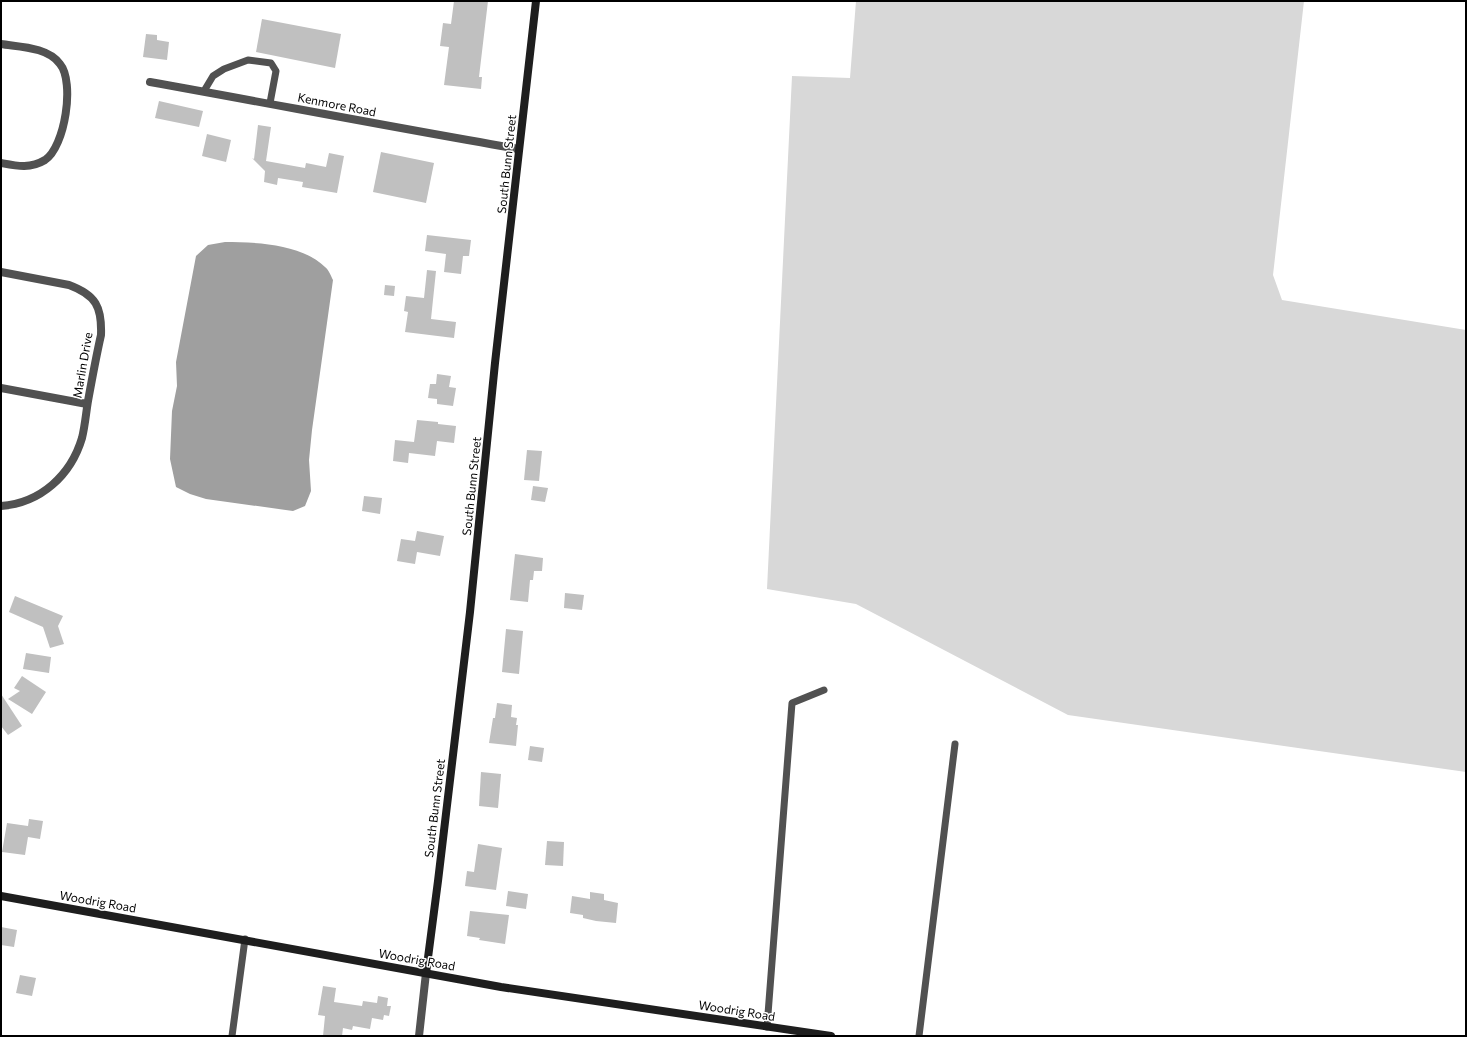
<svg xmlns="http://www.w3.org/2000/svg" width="1467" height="1037" font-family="Commissioner,sans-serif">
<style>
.green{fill:#d8d8d8}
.water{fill:#9f9f9f}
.building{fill:#c0c0c0}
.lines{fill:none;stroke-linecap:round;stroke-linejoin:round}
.lane{stroke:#515151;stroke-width:7}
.street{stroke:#515151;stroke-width:8}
.secondary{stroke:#1e1e1e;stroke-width:8}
.labels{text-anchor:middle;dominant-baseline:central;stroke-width:3;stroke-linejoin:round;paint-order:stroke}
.street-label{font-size:12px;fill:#000;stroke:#fff}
</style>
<rect width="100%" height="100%" fill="#fff"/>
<polygon class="green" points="856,1 1304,1 1273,275 1282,300 1466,330 1466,772 1068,715 856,604 767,589 792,76 850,78"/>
<path class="water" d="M225,242C256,242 302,244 325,267C329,270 331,276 333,280L312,430L309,460L311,491L305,506L293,511L206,499L190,494L176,487L170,459L172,411L177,386L176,362L196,256L208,245Z"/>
<g class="building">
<polygon points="454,1 488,1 479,77 482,77 481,89 444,85 449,47 440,46 443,23 451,24"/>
<polygon points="262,19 341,34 335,68 256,52"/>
<polygon points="146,34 157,35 157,40 169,42 167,60 143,57"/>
<polygon points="159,101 203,111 199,127 155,118"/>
<polygon points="258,125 271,127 266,161 305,168 306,163 326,167 329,153 344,156 337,193 302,187 303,182 278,178 277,185 264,182 265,171 252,158 254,159"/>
<polygon points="207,134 231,140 226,162 202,156"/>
<polygon points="381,152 434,163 426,203 373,192"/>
<polygon points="427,235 471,240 469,256 463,256 461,274 444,272 446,254 425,251"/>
<polygon points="427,270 436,271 431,319 456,322 454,338 405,332 408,312 404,311 406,296 424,298"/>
<polygon points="385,285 395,286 394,296 384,295"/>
<polygon points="437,374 451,376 449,387 456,388 453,406 437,404 437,399 428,398 430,384 436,384"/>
<polygon points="417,420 438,422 438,424 456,426 454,443 437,441 435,456 409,453 408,463 393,461 395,440 414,442"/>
<polygon points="527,450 542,451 539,481 524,480"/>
<polygon points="533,486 548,488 545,502 531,500"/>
<polygon points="364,496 382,498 380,514 362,511"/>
<polygon points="417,531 444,536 440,556 417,552 415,564 397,561 401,539 415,541"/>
<polygon points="515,554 543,558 542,571 534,571 533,580 530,580 528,602 510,600"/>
<polygon points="565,593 584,595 582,610 564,608"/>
<polygon points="15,596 63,616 58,626 64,644 50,648 43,627 9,612"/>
<polygon points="506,629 523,631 519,674 502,672"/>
<polygon points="26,653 51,657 49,673 23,669"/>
<polygon points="22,676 46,692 32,714 8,699 20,691 14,688"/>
<polygon points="1,694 22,726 8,735 1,726"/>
<polygon points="497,703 512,705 511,717 517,718 516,725 518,725 516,746 489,743 493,718 495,718"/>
<polygon points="530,746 544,748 542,762 528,760"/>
<polygon points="481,772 501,774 498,808 479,806"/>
<polygon points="29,819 43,821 40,839 28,837 25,855 2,852 7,823 28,826"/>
<polygon points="547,841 564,842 563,866 545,865"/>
<polygon points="478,844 502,848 496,890 465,886 467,871 474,872"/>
<polygon points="508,891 528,894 526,909 506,906"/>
<polygon points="590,892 604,894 604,900 618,903 616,923 596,921 583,918 583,915 570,913 572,896 590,899"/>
<polygon points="470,911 509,915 505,944 479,940 480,938 467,936"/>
<polygon points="1,927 17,930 14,947 1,945"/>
<polygon points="20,975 36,978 32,996 16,993"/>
<polygon points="323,986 336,988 334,1002 362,1006 363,1001 377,1003 378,996 388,998 387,1006 391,1006 389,1016 384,1015 383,1020 372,1018 370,1029 353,1026 352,1030 343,1028 342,1036 323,1036 325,1016 318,1015"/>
</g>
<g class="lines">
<g class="lane">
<polyline points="204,91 213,76 224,69 248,60 271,63 276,71 270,103"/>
<polyline points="767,1027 792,703 824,690"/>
<polyline points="232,1036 245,939"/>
<polyline points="919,1036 955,744"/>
</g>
<g class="street">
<path d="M1,44C20,47 48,47 60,64C75,82 65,147 45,160C30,169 17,166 1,163"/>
<path d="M150,82C273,104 396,128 519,149"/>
<path d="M1,272L69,285C96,295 102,307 101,335C96,357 92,379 88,401C86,413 85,426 82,438C71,475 41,503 1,506"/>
<polyline points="1,388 87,404"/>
<polyline points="419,1036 426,973"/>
</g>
<g class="secondary">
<polyline points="1,896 501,987 831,1036"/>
<polyline points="426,973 438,881 470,612 495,363 536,1"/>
</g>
</g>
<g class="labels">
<g class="street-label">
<text transform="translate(337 104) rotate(11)">Kenmore Road</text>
<text transform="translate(506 164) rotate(-84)">South Bunn Street</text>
<text transform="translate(82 365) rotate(-80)">Marlin Drive</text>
<text transform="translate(471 486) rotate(-84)">South Bunn Street</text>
<text transform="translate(434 808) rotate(-83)">South Bunn Street</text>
<text transform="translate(98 901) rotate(10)">Woodrig Road</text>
<text transform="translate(417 959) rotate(10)">Woodrig Road</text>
<text transform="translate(737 1010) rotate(9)">Woodrig Road</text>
</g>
</g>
<rect width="1467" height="1037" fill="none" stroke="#000000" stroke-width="4"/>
</svg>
